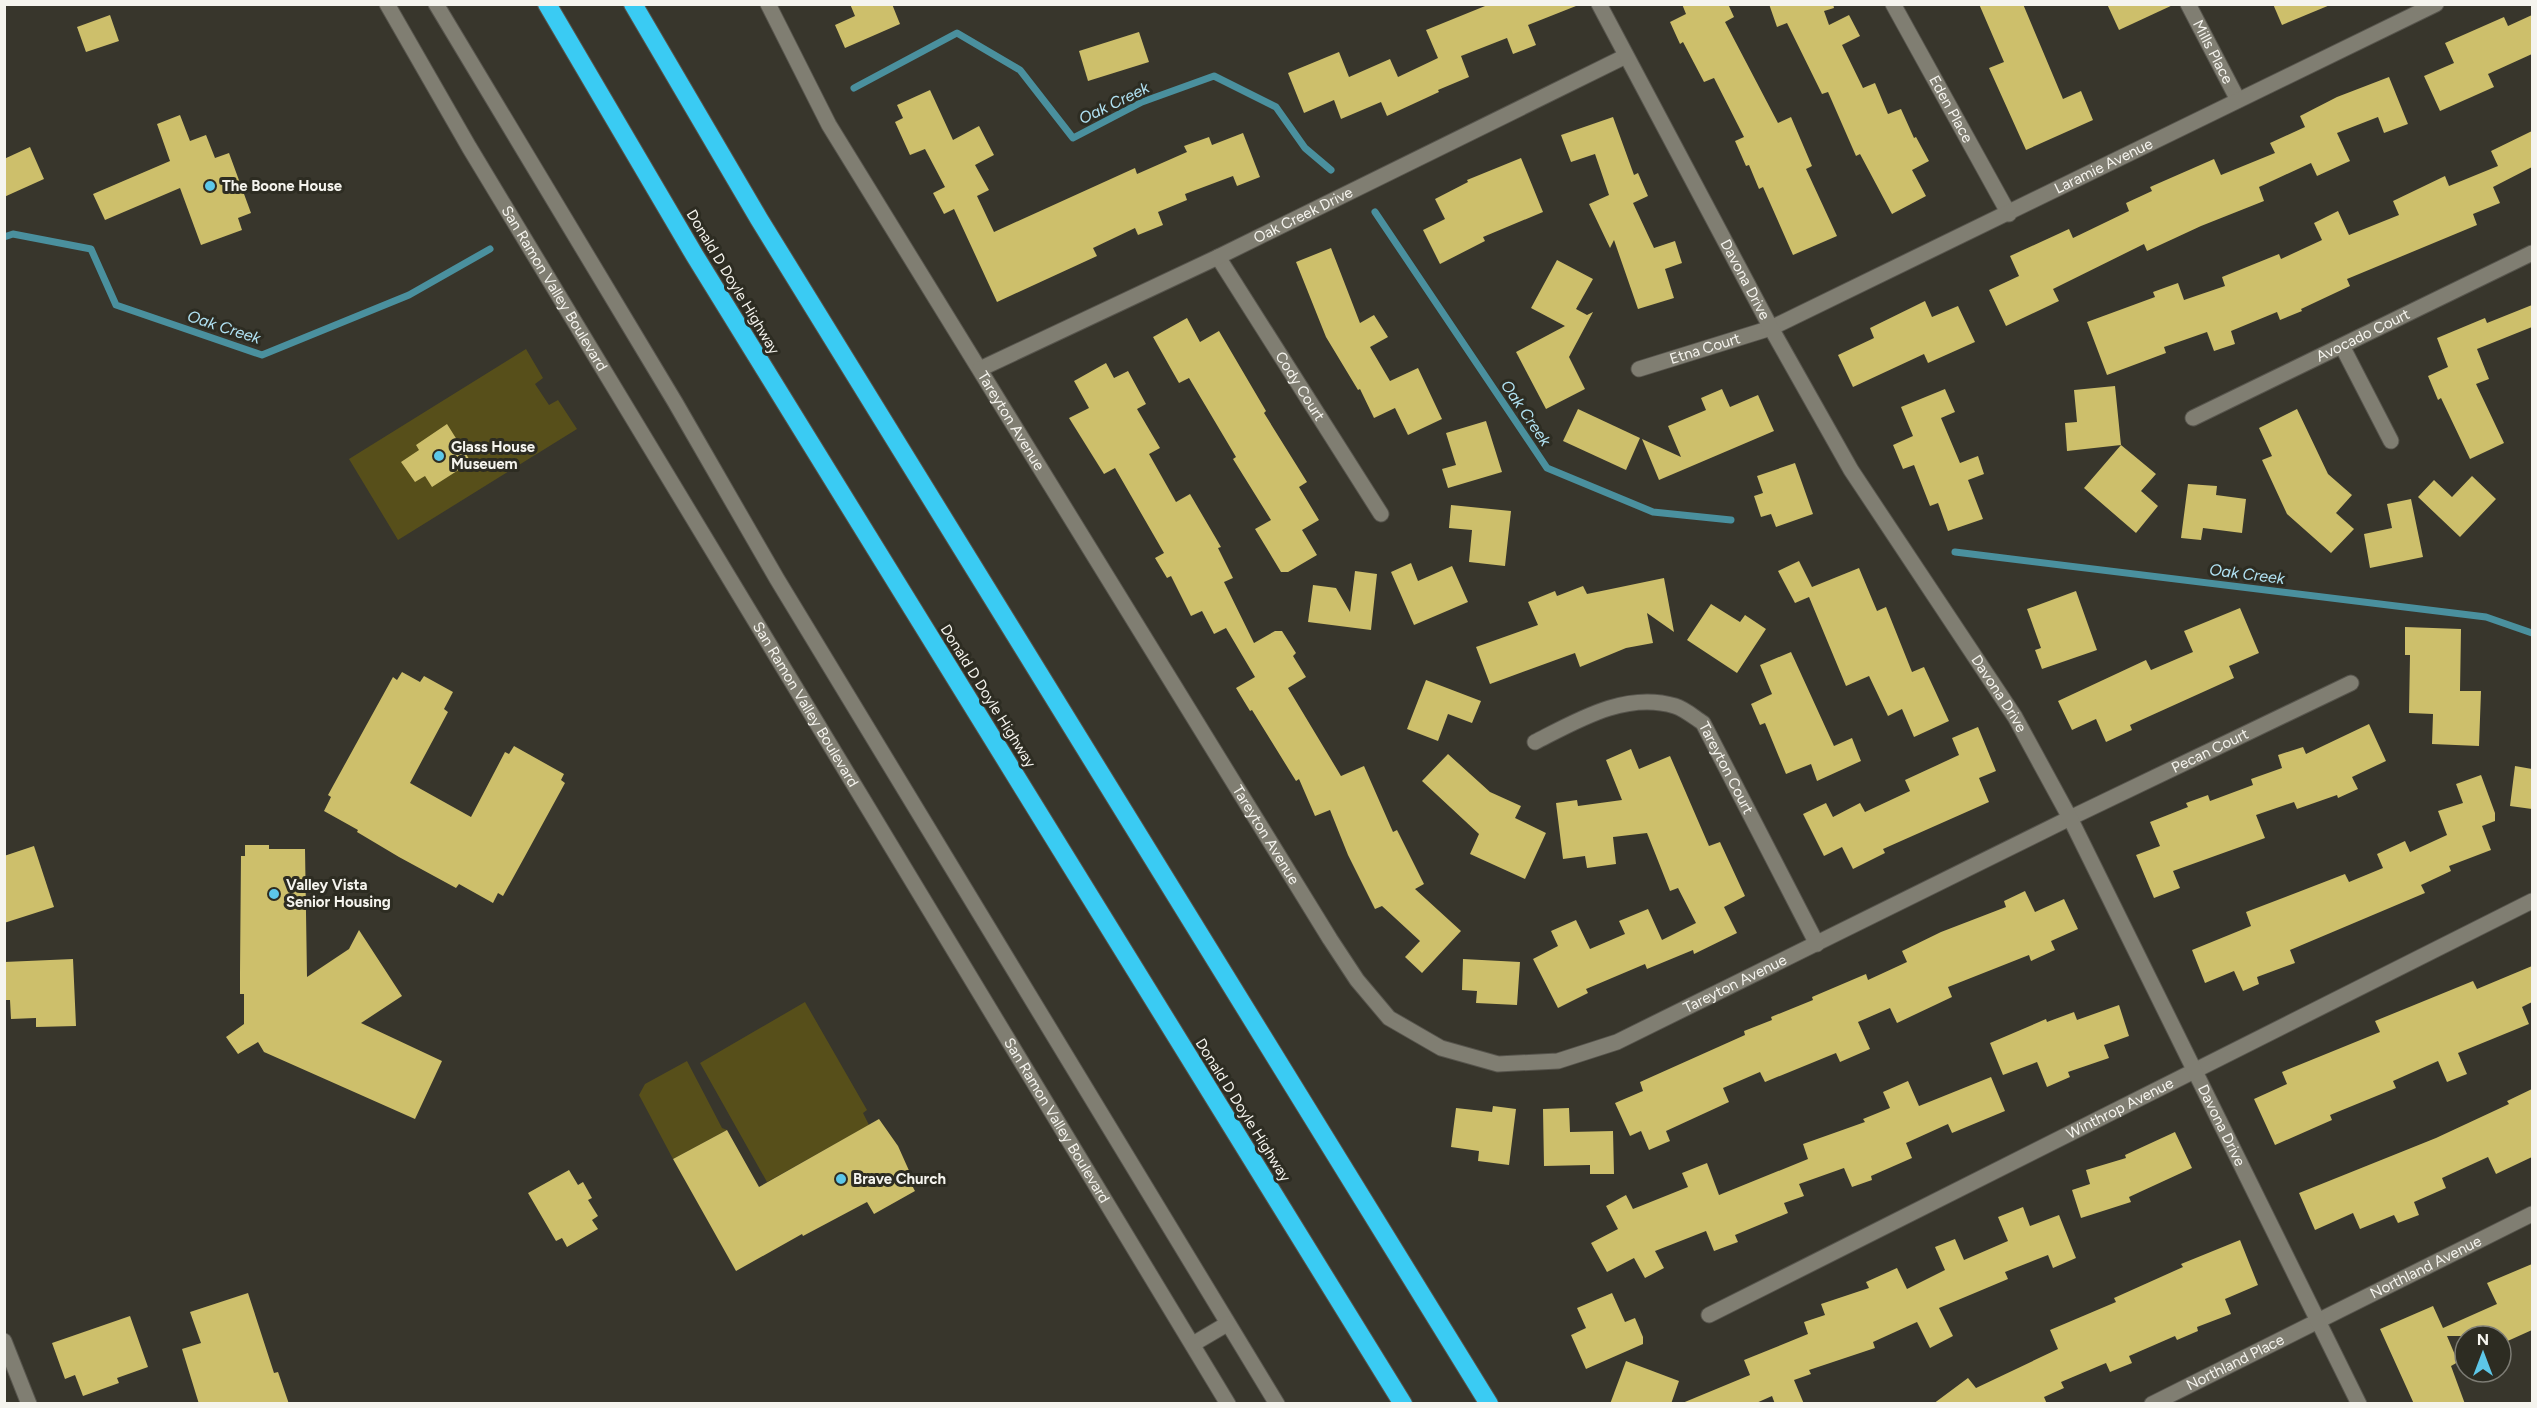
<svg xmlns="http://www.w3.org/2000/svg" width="2537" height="1408" font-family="Figtree,sans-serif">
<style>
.green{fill:#574f1a}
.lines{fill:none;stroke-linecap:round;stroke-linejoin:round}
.stream{stroke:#4a909e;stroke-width:7}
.building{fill:#cdbf6b}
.street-casing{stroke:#57554d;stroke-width:17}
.secondary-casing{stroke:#57554d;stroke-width:17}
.highway-casing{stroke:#57554d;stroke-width:20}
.street{stroke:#807e72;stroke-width:15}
.secondary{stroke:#807e72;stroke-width:15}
.highway{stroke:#3acbf3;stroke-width:18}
.poi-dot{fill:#5dc7e8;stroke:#2d2c22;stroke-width:2}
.labels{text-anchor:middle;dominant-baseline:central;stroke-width:6;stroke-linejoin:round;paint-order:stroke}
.street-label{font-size:15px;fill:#f5f4ee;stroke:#2d2c22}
.poi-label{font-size:15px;font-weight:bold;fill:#f5f4ee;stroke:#2d2c22;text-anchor:start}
.water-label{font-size:16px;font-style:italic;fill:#b1e2f3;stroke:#2d2c22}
</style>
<rect width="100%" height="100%" fill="#38362c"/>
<g class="green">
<polygon points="526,349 543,378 535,384 549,405 558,400 577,429 398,540 349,459"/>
<polygon points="805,1002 867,1110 863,1113 869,1125 767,1182 700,1063"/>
<polygon points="687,1061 722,1128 727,1130 673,1159 639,1095 645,1084"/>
</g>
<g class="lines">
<g class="stream">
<polyline points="854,88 957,33 1020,70 1073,138 1142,102 1214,76 1276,107 1305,148 1331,170"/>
<polyline points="1375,212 1547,468 1653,512 1731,520"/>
<polyline points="4,237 13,234 91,249 116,305 262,355 409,295 490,249"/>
<polyline points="1955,552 2486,617 2532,633"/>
</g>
</g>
<g class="building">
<polygon points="850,4 892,4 900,24 845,48 835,25 855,16"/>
<polygon points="1490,4 1576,6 1528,25 1536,45 1513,54 1507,38 1461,56 1469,77 1438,90 1439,92 1387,116 1381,102 1341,119 1334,100 1304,113 1288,73 1339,52 1349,77 1390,59 1398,77 1438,58 1426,30"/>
<polygon points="1682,4 1728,4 1734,17 1725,22 1778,123 1791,117 1812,166 1806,169 1837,236 1793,255 1763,187 1759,189 1749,165 1746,166 1735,141 1744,137 1714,78 1704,82 1683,42 1680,44 1670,22 1686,14"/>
<polygon points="1769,4 1833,4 1834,8 1824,11 1829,25 1849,15 1860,36 1842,45 1863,88 1875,83 1888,114 1901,109 1914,138 1916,137 1929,161 1912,170 1926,196 1892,214 1860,154 1856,156 1828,92 1822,94 1787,23 1777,27"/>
<polygon points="1979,4 2023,4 2063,99 2081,91 2093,120 2026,150 1989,68 2004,62"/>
<polygon points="2107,4 2175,4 2119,30"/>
<polygon points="2273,4 2330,4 2330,5 2282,25"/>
<polygon points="110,15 119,41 86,52 77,27"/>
<polygon points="2532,15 2532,54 2488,74 2494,87 2440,111 2424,76 2454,63 2445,43 2504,17 2508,26"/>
<polygon points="1139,32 1149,62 1088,81 1079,51"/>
<polygon points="2389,77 2408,124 2384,133 2378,117 2337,133 2350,161 2317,176 2311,163 2259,187 2264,201 2201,226 2147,251 2144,244 2053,289 2059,301 2006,326 1989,290 2019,276 2010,256 2069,229 2073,238 2129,211 2126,203 2152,191 2150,187 2214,159 2221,175 2275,153 2270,143 2305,127 2300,116 2337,97"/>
<polygon points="930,90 953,140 979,126 994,155 975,165 989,190 977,196 994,232 1135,168 1137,174 1187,152 1184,146 1209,137 1212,145 1243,133 1260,177 1237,186 1233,176 1185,194 1187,200 1158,212 1163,225 1138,235 1135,228 1093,248 1097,256 997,302 954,209 944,214 933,193 945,187 925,149 910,155 895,122 903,118 897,105"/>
<polygon points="180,115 190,141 206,135 215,158 229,153 251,213 238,218 242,230 201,245 180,188 105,220 93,194 170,161 157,124"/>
<polygon points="1613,117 1634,175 1638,173 1648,196 1633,203 1654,248 1675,241 1682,263 1665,269 1674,298 1638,309 1614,240 1610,248 1589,204 1609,195 1595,154 1571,162 1561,135"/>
<polygon points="2532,131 2532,167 2493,187 2500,203 2473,214 2477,225 2347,279 2350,286 2301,309 2302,311 2280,320 2277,312 2231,331 2235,344 2214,351 2207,332 2164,347 2166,353 2107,375 2087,322 2155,297 2153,292 2178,283 2184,300 2225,286 2222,277 2279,254 2281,259 2322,240 2314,223 2338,211 2349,235 2399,215 2393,201 2445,176 2449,186 2498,166 2491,151"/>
<polygon points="30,147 44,179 4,197 4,159"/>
<polygon points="1521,158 1543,212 1483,237 1485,241 1440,264 1423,230 1445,219 1435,199 1468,182 1467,180"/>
<polygon points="1331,248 1360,323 1374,315 1388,337 1370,347 1390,381 1418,368 1442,419 1408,435 1395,408 1374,418 1360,389 1358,390 1326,337 1296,262"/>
<polygon points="1557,260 1593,279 1576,309 1587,315 1593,312 1569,357 1585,389 1546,409 1516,352 1565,326 1531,308"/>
<polygon points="1925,301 1932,317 1958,306 1975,342 1928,363 1924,354 1853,387 1838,355 1874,338 1870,328"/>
<polygon points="2532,305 2532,327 2477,349 2489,379 2476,384 2504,443 2470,459 2441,398 2438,400 2428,376 2448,367 2437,338 2485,318 2487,323"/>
<polygon points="1187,318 1200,342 1219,331 1266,411 1264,413 1307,482 1299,487 1319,520 1302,530 1317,555 1288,572 1281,572 1255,529 1271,520 1233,459 1236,457 1189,378 1179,383 1153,337"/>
<polygon points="1106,363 1114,378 1128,371 1146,404 1137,409 1160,448 1149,454 1176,502 1190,494 1221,547 1218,548 1233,578 1224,582 1254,643 1275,631 1282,631 1296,653 1293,656 1306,677 1288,688 1341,776 1364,766 1393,832 1397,830 1424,884 1415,889 1461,931 1422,973 1405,957 1420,941 1382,906 1375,909 1348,855 1330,810 1315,816 1299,779 1296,781 1252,710 1250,711 1236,688 1255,677 1226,628 1214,634 1202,611 1191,616 1171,576 1167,578 1155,558 1164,553 1115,468 1104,474 1069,418 1089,408 1074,381"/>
<polygon points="2115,386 2121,445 2156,474 2141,491 2158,506 2136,533 2084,488 2121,445 2067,451 2065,423 2077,422 2074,390"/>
<polygon points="1722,389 1730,407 1758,395 1774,431 1659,480 1642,439 1681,457 1668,426 1706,410 1701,398"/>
<polygon points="1945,389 1955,412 1941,418 1960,463 1978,456 1984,474 1968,480 1983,519 1948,531 1938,503 1930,506 1914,465 1903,469 1893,445 1913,436 1901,407"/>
<polygon points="1578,409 1640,438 1626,470 1563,441"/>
<polygon points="2297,409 2328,474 2352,495 2336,513 2354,529 2331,553 2287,514 2262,460 2272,456 2259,428"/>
<polygon points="1486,421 1502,472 1448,488 1442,469 1456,465 1446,433"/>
<polygon points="447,424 471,462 432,487 425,476 415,482 401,462 419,450 416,445"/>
<polygon points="1795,463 1813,514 1776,527 1771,514 1761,517 1754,496 1763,493 1757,476"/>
<polygon points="2472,476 2496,499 2460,537 2418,497 2434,480 2452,497"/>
<polygon points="2188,484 2217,486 2216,495 2246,499 2242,533 2203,528 2201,540 2181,538"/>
<polygon points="2411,499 2423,557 2370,568 2364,534 2392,528 2387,504"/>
<polygon points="1451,505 1511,511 1505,566 1469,562 1472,530 1449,528"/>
<polygon points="1799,561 1812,587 1859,568 1877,611 1886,607 1912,672 1924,667 1949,721 1914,737 1902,709 1888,716 1869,676 1846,686 1809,597 1795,603 1778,571"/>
<polygon points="1411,563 1418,581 1452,566 1468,602 1414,625 1391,572"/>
<polygon points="1355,571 1377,574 1371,630 1308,622 1313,585 1336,588 1350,612"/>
<polygon points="1664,578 1674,632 1647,613 1653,643 1626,648 1580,667 1575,653 1490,684 1476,647 1538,625 1528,602 1555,591 1557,596 1583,586 1587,594"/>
<polygon points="2076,591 2097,650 2042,669 2035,650 2041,648 2027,609"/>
<polygon points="1711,604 1740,622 1745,615 1766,629 1737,673 1687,640"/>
<polygon points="2240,608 2259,653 2229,666 2234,678 2130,725 2132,730 2106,742 2096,719 2072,730 2058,701 2146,660 2151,670 2193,652 2184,631"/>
<polygon points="2405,627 2461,629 2460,691 2481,691 2479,746 2432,744 2433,714 2409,713 2410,655 2405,655"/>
<polygon points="1791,652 1834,746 1852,738 1861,761 1817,781 1811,764 1786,774 1765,723 1760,725 1751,704 1772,694 1760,665"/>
<polygon points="402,672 420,682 424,676 453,692 444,709 448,712 410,783 471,817 505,752 509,754 514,746 564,774 561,780 565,783 524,858 503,896 498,893 493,903 459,884 456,888 399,857 357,832 358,830 324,811 331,797 328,795 372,715 393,677 397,680"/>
<polygon points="1426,680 1481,701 1472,723 1448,714 1438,741 1407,729"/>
<polygon points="2369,724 2386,761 2352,777 2358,789 2338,798 2337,795 2297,809 2294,802 2256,815 2265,838 2173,871 2180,888 2154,898 2136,855 2160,846 2150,822 2188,807 2186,803 2208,795 2210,801 2253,785 2251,779 2282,768 2278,755 2303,747 2306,754"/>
<polygon points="1978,727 1996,771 1979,778 1989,802 1883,849 1885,853 1853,869 1842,847 1824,856 1803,814 1826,803 1833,817 1860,803 1865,812 1910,791 1905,780 1959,755 1952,738"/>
<polygon points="1631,749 1639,769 1670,756 1709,846 1720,842 1745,896 1724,907 1737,933 1694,954 1693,950 1647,969 1645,964 1586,989 1588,993 1558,1008 1533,959 1558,946 1551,931 1576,920 1590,949 1625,934 1619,921 1648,909 1662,940 1696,923 1678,888 1670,891 1647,833 1613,837 1616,864 1587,868 1585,856 1563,859 1556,803 1577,800 1578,806 1622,800 1606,760"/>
<polygon points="1448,754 1490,792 1521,806 1515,818 1546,833 1525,879 1470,854 1479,834 1422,781"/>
<polygon points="2515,766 2532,769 2532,809 2510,806"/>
<polygon points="2481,775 2495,813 2495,821 2482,826 2491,850 2449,866 2451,871 2421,885 2425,893 2290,950 2295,963 2257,977 2259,984 2243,991 2234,971 2205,983 2192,950 2251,926 2246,912 2345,874 2349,882 2383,868 2377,854 2405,841 2410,852 2447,835 2438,811 2463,803 2456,784"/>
<polygon points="245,845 269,845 269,849 305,849 307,977 349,949 359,930 402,996 361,1023 442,1061 415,1119 264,1052 258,1042 238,1054 226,1037 244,1024 244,994 240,994 240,972 241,856 245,856"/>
<polygon points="34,846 54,907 4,923 4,856"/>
<polygon points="2025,891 2035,912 2064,899 2078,929 2051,941 2055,950 2031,961 2029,955 1948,987 1952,997 1897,1023 1890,1008 1858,1022 1870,1049 1840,1062 1836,1053 1765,1082 1760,1072 1723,1088 1729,1102 1666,1131 1670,1141 1649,1150 1641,1131 1630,1136 1615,1103 1643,1091 1640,1082 1745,1035 1744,1031 1772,1020 1771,1017 1813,1000 1812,997 1866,974 1868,980 1907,962 1902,951 1941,932 2006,907 2004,901"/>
<polygon points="73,959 76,1026 36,1027 36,1018 11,1019 10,1000 4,1000 4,962"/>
<polygon points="1463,959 1520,962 1517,1005 1476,1003 1477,991 1462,990"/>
<polygon points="2532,966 2532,1002 2522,1007 2529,1024 2458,1053 2467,1074 2447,1082 2438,1061 2393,1081 2396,1088 2330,1115 2332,1120 2275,1145 2254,1099 2287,1084 2282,1072 2380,1032 2375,1021 2473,981 2477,989"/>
<polygon points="2119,1005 2129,1036 2104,1045 2109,1058 2068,1072 2070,1077 2047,1087 2037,1062 2003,1075 1990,1043 2046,1019 2047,1022 2074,1012 2077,1020"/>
<polygon points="1991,1077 2005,1111 1952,1133 1948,1124 1906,1143 1912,1158 1871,1176 1872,1180 1852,1187 1844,1168 1799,1184 1804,1196 1784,1203 1788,1213 1735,1235 1738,1242 1714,1251 1706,1231 1655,1251 1664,1268 1645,1278 1634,1258 1607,1272 1591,1243 1618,1229 1606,1206 1626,1195 1633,1209 1688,1187 1682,1173 1707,1163 1719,1195 1808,1159 1803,1144 1865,1122 1863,1119 1890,1108 1883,1092 1908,1081 1919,1106"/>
<polygon points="2532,1089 2532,1157 2496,1174 2488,1157 2442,1178 2446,1188 2414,1202 2419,1215 2398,1223 2394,1215 2360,1229 2353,1213 2315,1230 2299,1193 2436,1138 2509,1104 2507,1101"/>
<polygon points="1493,1106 1516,1109 1509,1165 1478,1161 1479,1151 1451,1147 1456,1108 1492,1112"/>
<polygon points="1569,1108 1570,1132 1613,1131 1614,1174 1590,1174 1590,1165 1544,1166 1543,1109"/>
<polygon points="879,1119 898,1146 911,1175 908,1178 915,1191 874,1214 867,1202 803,1236 802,1234 736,1271 673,1159 727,1130 759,1187"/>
<polygon points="2175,1132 2192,1168 2129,1197 2131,1202 2081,1218 2072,1190 2090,1184 2086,1170 2126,1158 2125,1155"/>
<polygon points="569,1170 578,1185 583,1182 592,1198 588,1200 598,1216 592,1220 598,1229 567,1247 562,1238 556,1241 528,1193"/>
<polygon points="2023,1207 2030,1226 2059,1215 2076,1258 2053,1268 2048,1255 2005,1272 2008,1279 1939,1308 1953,1336 1930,1348 1917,1322 1873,1342 1875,1348 1809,1370 1811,1374 1794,1380 1804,1404 1775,1404 1772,1396 1754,1404 1680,1404 1750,1375 1744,1360 1808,1334 1804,1322 1825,1315 1821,1304 1869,1288 1866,1282 1897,1268 1907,1289 1945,1270 1935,1247 1955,1239 1964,1260 2008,1241 1998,1217"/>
<polygon points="2240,1240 2258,1285 2225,1299 2231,1314 2197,1327 2198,1331 2177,1340 2175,1336 2129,1356 2132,1363 2110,1372 2106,1363 2061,1382 2064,1388 2044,1397 2047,1404 1933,1404 1968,1378 1976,1388 2058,1349 2050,1330 2116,1302 2114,1298 2183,1267 2181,1264"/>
<polygon points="2532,1264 2532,1330 2501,1344 2501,1336 2447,1336 2458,1362 2451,1366 2465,1404 2414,1404 2380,1329 2433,1306 2443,1328 2497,1304 2487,1283"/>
<polygon points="248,1293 274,1373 278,1372 289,1404 199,1404 182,1349 201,1343 190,1312"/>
<polygon points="1612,1293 1625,1322 1635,1318 1643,1337 1643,1344 1586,1369 1571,1335 1586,1328 1577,1308"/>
<polygon points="130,1316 148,1367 117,1378 119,1383 83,1396 75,1375 65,1379 52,1343"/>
<polygon points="1626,1361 1679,1381 1671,1404 1610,1404"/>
</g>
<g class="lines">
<defs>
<g id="street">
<path id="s1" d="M768,4L829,125L1330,939L1357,980L1389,1018L1441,1048L1498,1064L1558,1061L1617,1042L2070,818L2351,683"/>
<path id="s2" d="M1893,4L2009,214"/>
<path id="s3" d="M2188,4L2238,100"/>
<path id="s4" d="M1218,257L1381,514"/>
<polyline points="2342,346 2391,441"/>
<path id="s5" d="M980,369L1218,257L1626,56"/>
<path id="s6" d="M1639,369L1771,328L2436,4"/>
<path id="s7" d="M2193,418L2532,253"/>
<path id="s8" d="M1535,742C1578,720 1626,691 1675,706C1685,709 1695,718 1703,723L1817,944"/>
<path id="s9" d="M1709,1315L2532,901"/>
<path id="s10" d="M2152,1404L2532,1214"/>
</g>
<g id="secondary">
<path id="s11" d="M387,4L469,147L1228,1404"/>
<polyline points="436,4 675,402 777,579 1277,1404"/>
<path id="s12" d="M1599,4L1771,328L1851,470L2015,717L2070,818L2359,1404"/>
<polyline points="4,1341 29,1404"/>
<polyline points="1193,1344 1227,1324"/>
</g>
<g id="highway">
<polyline points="547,4 695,256 1403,1404"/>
<polyline points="633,4 759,219 1489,1404"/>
</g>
</defs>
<use href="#street" class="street-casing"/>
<use href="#secondary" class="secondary-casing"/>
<use href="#highway" class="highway-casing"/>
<use href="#street" class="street"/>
<use href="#secondary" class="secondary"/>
<use href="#highway" class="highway"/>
</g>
<g class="poi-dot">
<circle cx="210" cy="186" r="6"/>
<circle cx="439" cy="456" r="6"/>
<circle cx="274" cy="894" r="6"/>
<circle cx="841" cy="1179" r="6"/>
</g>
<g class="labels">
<g class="street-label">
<text stroke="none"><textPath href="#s3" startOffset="54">Mills Place</textPath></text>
<text stroke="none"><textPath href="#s2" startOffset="120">Eden Place</textPath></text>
<text stroke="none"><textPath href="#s6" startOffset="508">Laramie Avenue</textPath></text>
<text stroke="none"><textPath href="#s5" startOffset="358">Oak Creek Drive</textPath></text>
<text stroke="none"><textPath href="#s12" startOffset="312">Davona Drive</textPath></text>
<text transform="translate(733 282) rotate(59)">Donald D Doyle Highway</text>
<text stroke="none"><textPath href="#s11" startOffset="330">San Ramon Valley Boulevard</textPath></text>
<text stroke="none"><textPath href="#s7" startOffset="189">Avocado Court</textPath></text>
<text stroke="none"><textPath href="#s6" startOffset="69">Etna Court</textPath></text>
<text stroke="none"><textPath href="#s4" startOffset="153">Cody Court</textPath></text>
<text stroke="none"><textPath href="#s1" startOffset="483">Tareyton Avenue</textPath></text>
<text stroke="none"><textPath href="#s12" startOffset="798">Davona Drive</textPath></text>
<text transform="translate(988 696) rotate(58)">Donald D Doyle Highway</text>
<text stroke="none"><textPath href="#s11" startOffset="816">San Ramon Valley Boulevard</textPath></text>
<text stroke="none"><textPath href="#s1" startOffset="2092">Pecan Court</textPath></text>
<text stroke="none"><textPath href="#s8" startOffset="232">Tareyton Court</textPath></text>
<text stroke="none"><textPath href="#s1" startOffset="969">Tareyton Avenue</textPath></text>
<text stroke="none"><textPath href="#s1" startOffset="1563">Tareyton Avenue</textPath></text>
<text stroke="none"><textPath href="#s9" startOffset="460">Winthrop Avenue</textPath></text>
<text transform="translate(1243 1110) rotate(58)">Donald D Doyle Highway</text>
<text stroke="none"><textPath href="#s11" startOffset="1302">San Ramon Valley Boulevard</textPath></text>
<text stroke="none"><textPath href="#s12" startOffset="1284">Davona Drive</textPath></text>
<text stroke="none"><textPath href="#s10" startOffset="306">Northland Avenue</textPath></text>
<text stroke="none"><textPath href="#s10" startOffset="93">Northland Place</textPath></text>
</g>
<g class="poi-label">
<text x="222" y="186">The Boone House</text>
<text x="451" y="447">Glass House<tspan x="451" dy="17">Museuem</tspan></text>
<text x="286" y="885">Valley Vista<tspan x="286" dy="17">Senior Housing</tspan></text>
<text x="853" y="1179">Brave Church</text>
</g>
<g class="water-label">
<text transform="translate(1114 103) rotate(-26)">Oak Creek</text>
<text transform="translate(224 327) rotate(18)">Oak Creek</text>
<text transform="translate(1526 413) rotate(56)">Oak Creek</text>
<text transform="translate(2247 574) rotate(7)">Oak Creek</text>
</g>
</g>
<rect width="2537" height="1408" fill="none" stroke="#f5f4ee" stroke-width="12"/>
<g transform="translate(2483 1354)"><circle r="28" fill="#2d2c22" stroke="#7d7c74" stroke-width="1.5"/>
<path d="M0-4.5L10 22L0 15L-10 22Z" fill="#5dc7e8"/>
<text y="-9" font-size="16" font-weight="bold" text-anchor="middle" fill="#f5f4ee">N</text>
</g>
</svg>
